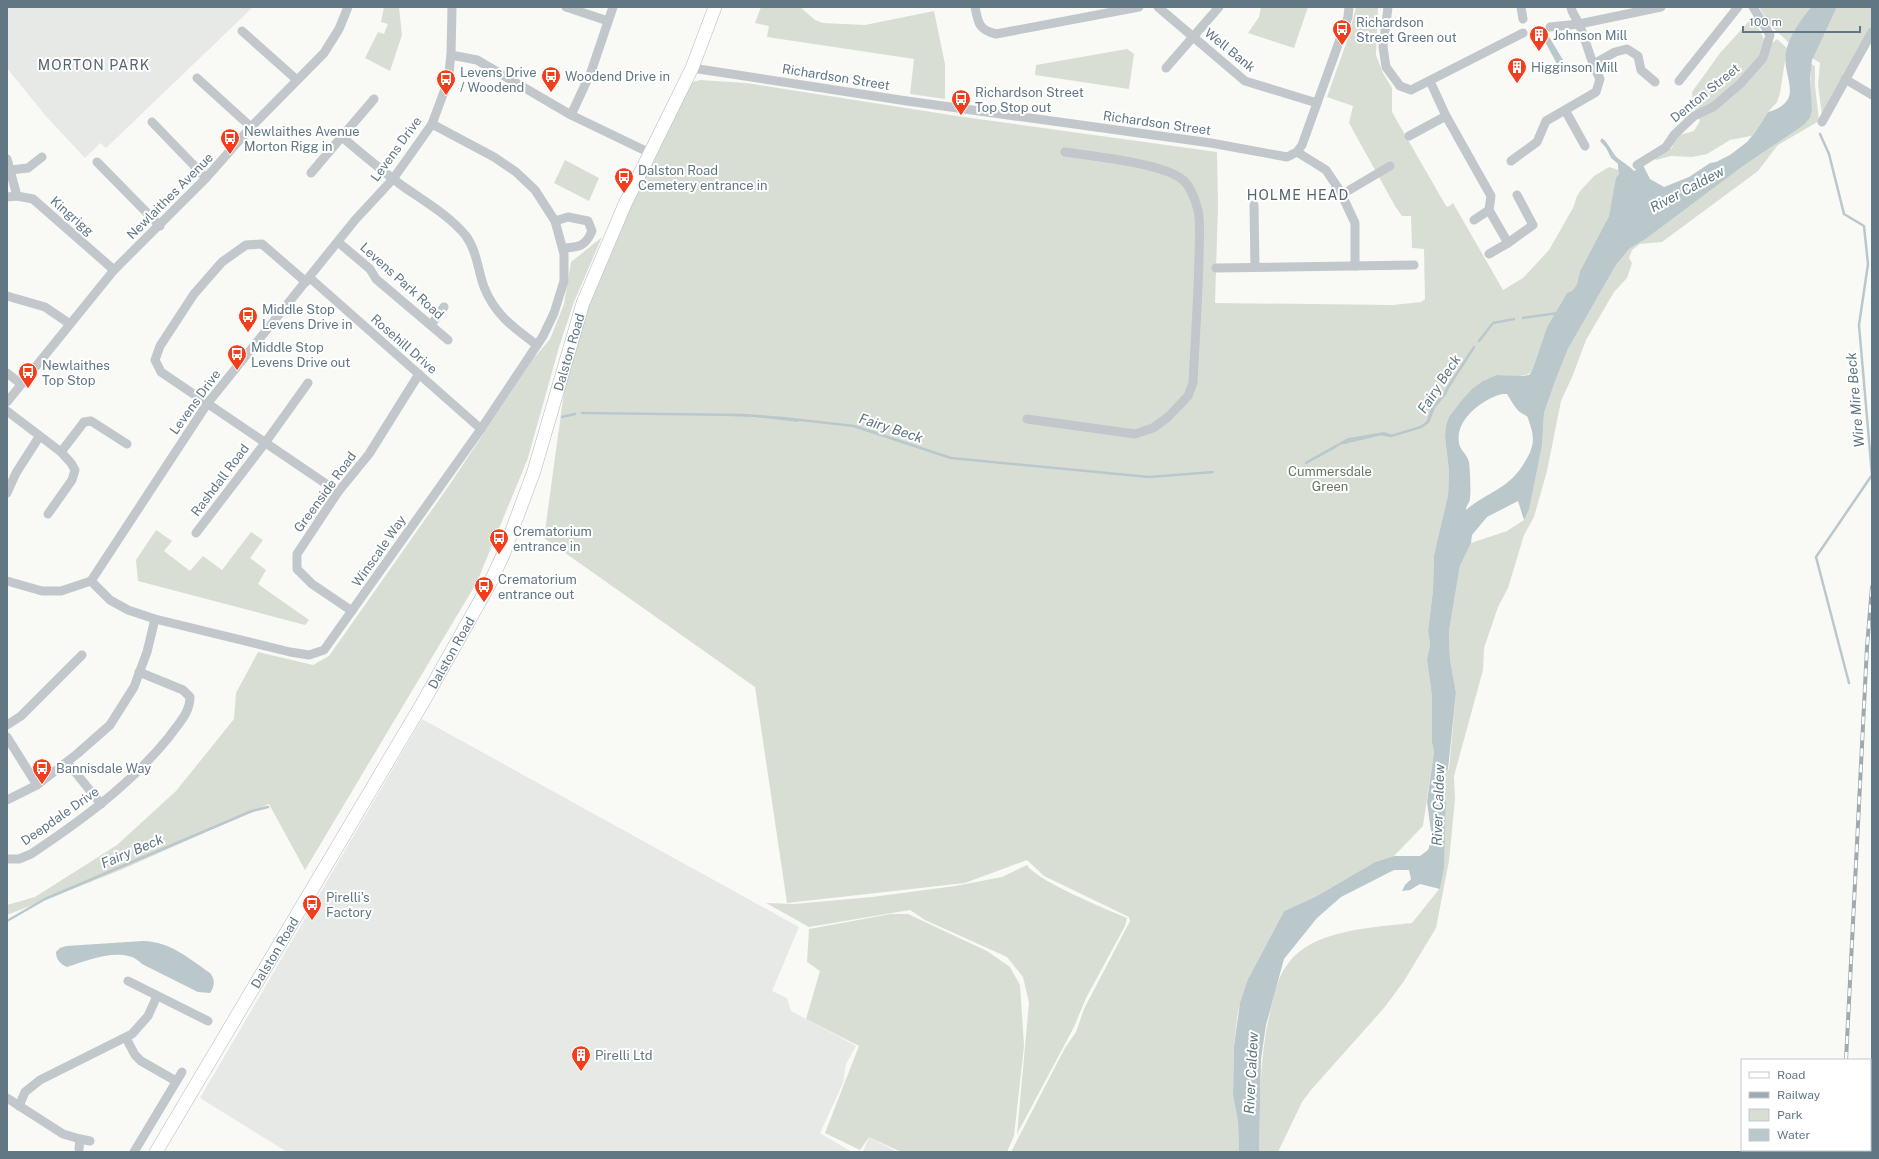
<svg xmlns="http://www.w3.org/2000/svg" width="1879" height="1159" font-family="'Public Sans',sans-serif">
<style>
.built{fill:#e7e9e7}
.green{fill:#d9ded5}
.water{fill:#bac8cc;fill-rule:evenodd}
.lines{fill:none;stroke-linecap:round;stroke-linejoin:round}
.stream{stroke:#bac8cc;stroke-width:2.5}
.secondary-casing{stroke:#b3bbbf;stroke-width:14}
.street{stroke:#c1c7ca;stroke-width:9}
.secondary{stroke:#fff;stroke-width:13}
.rail-casing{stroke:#a0a9af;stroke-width:4}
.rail{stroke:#fff;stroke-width:2.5;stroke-dasharray:8;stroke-linecap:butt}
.labels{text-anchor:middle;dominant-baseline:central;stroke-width:4;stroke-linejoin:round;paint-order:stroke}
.poi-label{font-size:13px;fill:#617784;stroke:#fff;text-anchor:start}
.street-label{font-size:13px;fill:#617784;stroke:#fff}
.park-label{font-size:13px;fill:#677a61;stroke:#fff}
.neighbourhood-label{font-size:14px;letter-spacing:1px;fill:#54646e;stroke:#fff}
.water-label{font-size:14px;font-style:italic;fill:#5c777e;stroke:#fff}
</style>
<rect width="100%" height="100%" fill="#f9f9f6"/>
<g class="built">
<polygon points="7,7 253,7 106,148 100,143 85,158 45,115 7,68"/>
<polygon points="422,719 799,927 772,991 787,998 791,1011 856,1046 846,1064 843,1083 820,1133 852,1152 287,1152 200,1098"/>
<polygon points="869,1137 897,1152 863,1152"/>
</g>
<g class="green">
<polygon points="384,7 399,7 402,35 390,71 365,58 378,32 384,34 388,24 381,22"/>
<polygon points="761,7 800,7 815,20 823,23 865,25 934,11 945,64 945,99 910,94 914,59 767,37 769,26 755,23"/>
<polygon points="1261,7 1308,7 1294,48 1248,33 1259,17"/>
<path d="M1356,7H1378L1376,55L1383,73L1392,88V112L1446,206L1448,207L1453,203L1503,290L1523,278L1549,250L1573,208L1577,196L1581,190L1594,176L1609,167L1619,170L1609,216L1580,271L1577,284L1573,290L1567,293L1547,327L1532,371C1525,379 1508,375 1497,375L1445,437L1449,471L1448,495L1434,555L1433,590L1428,631L1430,644L1427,660L1432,695L1434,751L1423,826L1394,856L1375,862L1315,897L1284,911L1250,975L1238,1011L1234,1046L1233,1095L1238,1122L1239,1152H1011L1065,1048L1076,1032L1084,1009L1130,921L1129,917L1044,876L1027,860L965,883L787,903L755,687L544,538L570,348L583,303L690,83L700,80L746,83L957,116L1217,152L1218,206L1215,303L1393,305L1421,302L1425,299L1424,249L1412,248L1411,216H1402L1395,206L1349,123L1353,106L1327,97L1348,38Z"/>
<polygon points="1759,7 1811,7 1789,43 1770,25"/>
<polygon points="1837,7 1872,7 1872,25 1822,115 1818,85 1820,63 1812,58"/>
<polygon points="1750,20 1759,29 1766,43 1771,44 1777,39 1787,48 1780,93 1777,102 1768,112 1756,131 1751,136 1730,140 1707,154 1692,157 1671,156 1656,160 1654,157 1672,148 1676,136 1694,131 1700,121 1693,105 1692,92 1720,53"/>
<polygon points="1127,49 1134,54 1129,89 1035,75 1036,65"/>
<path d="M1811,64L1815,66V85L1819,121L1778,145L1758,171L1662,242L1640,244L1632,250L1629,258L1632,263L1627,278L1614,292L1586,340L1573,375L1561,401L1547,471L1534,517L1524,535L1508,588L1498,607L1484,648L1483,670L1454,776L1455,799L1449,861L1436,928L1404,981L1384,1008L1311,1090L1302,1102L1278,1152H1259C1260,1102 1259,1053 1272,1004C1275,991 1278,977 1287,965C1293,956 1304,947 1315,942C1342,929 1383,926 1412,923L1440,888L1444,869L1445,771L1449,769L1456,693L1450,659L1449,631L1460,566L1471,543L1507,531L1524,520L1542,445L1544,413L1556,379L1568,349L1616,265L1629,249L1647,238L1746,164L1804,125L1810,118L1812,110L1810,97Z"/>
<polygon points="565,160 599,178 589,201 554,183"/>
<polygon points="602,237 574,302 559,347 528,458 477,582 305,870 269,804 123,869 7,915 7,905 35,897 117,845 176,791 234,719 236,693 258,652 313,665 329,656 450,484 533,359 550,339 564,304 571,262"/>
<polygon points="156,530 172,541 164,551 190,571 203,556 222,570 251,532 263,540 250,558 266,570 258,584 309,620 305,625 138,581 136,560"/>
<path d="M1027,865C1037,881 1106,909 1127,918L1125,926L1086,998L1074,1027L1017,1134L1029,1003L1023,977L1007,957L925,920L910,910L809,927L766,903L794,904L872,897L955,886L1002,877Z"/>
<polygon points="891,914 908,914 987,951 1010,967 1020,985 1024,1046 1014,1136 1007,1152 901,1152 869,1137 860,1150 825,1133 859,1046 806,1019 820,971 807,962 809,929"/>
</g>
<g class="water">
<path d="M1811,7H1837L1812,60L1810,78L1812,111L1810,118L1804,125L1746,164L1647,238L1629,249L1616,265L1568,349L1556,379L1544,413L1542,445L1529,509L1524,520L1518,501L1487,517L1472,535L1471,543L1460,566L1449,631L1450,659L1456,693L1448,769L1442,775L1441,785L1446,792L1444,869L1440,889L1420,884L1410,890L1402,891L1405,885L1411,879L1409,870H1394L1341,897L1317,918L1284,959L1266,1025L1261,1059L1259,1152H1239L1238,1122L1233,1095L1234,1046L1240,1003L1248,979L1284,911L1315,897L1375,862L1394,856H1420L1428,850L1432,838L1427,802L1434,751L1432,742V696L1427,660L1430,644L1428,631L1433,590L1434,555L1448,495L1449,471L1445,437L1446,426L1449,417L1462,400L1472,389L1483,381L1497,375L1523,376L1529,375L1532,371L1547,327L1567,293L1573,290L1577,284L1580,271L1609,216L1616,178L1620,172L1619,163L1600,141L1602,138C1608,143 1610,148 1614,154C1619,161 1628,164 1634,171L1643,165L1650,179L1664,187L1689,177L1710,163L1716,162L1730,155L1747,142L1756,131L1768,112C1807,101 1781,77 1786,51C1790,34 1801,20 1811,7ZM1502,394H1507C1513,403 1516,412 1527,416C1534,434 1536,443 1526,460C1509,490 1490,490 1466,510C1466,505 1470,503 1470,498C1471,490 1470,470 1469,462C1467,454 1460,450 1459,443C1455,419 1483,399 1502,394Z"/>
<polygon points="1548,35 1563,60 1557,64 1543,38"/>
<polygon points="1445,392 1445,394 1434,407 1428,422 1421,427 1391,436 1380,434 1350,440 1306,463 1305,462 1348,438 1384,432 1393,435 1420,426 1426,422 1431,409 1438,399"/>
<polygon points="672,414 743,415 798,420 798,422 755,417"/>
<path d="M143,941C171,942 188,958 210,973C215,979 215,986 210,993L198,992L142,964C125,945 88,960 67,967C60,964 56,959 56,952L60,948L66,946Z"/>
</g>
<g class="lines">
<g class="stream">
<polyline points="1820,134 1829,154 1844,214 1864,226 1868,264 1859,325 1872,475 1816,557 1849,683"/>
<polyline points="1608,149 1612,157 1619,163 1620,174"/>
<polyline points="1523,318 1558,313"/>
<polyline points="1479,341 1493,323 1514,319"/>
<polyline points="582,413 743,415 783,418 854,426 951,458 1149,477 1213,472"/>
<polyline points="562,417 575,414"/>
<polyline points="1343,443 1381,434 1391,436 1421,427 1428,422 1434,407 1445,394 1447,389 1474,347"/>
<polyline points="1306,463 1335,447"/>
<polyline points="7,921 45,899 252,811 268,807"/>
</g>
<defs>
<g id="secondary">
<path id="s1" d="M156,1152L422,704L489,585L503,555L534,471L583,303L625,204L692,68L715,7"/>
</g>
</defs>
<use href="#secondary" class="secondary-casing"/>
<g class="street">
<polyline points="566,7 608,21"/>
<path d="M975,7C978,23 979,30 996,34L1139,7"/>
<polyline points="1158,7 1245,81 1317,103"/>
<polyline points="1388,7 1383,47 1386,67 1400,86 1411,90 1523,33"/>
<polyline points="1521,7 1523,19"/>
<polyline points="1550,27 1579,24 1661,7"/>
<polyline points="242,31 297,80"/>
<polyline points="451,55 477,60 571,115 650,153"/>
<polyline points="1592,65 1615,52 1627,49 1638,56 1641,70 1655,82"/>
<polyline points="692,68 907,101 1211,143 1287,157 1297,152 1302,145 1348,17 1349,7"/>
<polyline points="1166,68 1219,7"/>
<polyline points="197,78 251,127"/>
<polyline points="1845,79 1872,95"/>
<polyline points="1430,81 1446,116 1491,196 1489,210 1474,220"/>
<polyline points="1679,81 1738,7"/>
<polyline points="1565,110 1585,146"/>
<polyline points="571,115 591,72 613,7"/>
<polyline points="152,122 206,178"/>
<polyline points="1822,122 1872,32"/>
<polyline points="1409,136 1446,116"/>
<path d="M342,137C362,154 382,171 404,187C424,201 450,216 466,236C477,251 478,271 484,287C495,315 514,328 537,345"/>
<polyline points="1297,152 1326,170 1340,191 1355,223 1355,266"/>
<polyline points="7,159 17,196"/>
<path d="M1511,161L1537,142L1546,121L1596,92L1600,79C1590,61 1587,42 1579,24C1576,17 1572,14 1571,7"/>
<polyline points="97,162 160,226"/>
<polyline points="1637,165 1666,147 1674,135 1694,116 1713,107 1740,84 1763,58 1770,35 1753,7"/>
<polyline points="10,170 28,168 42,157"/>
<polyline points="311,173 374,99"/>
<polyline points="1341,195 1390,166"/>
<polyline points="7,197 17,196 33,199 114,270"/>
<polyline points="1254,205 1255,267"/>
<polyline points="1489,210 1508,243"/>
<path d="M555,221L568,217L588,221L592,231C585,247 579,247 563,248"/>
<polyline points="338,242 370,269 376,279 448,340"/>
<polyline points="1489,254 1508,243 1533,225 1517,195"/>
<polyline points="1216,268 1414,265"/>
<polyline points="310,278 481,429"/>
<polyline points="306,282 262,244 246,245 222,262 194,294 160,346 155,360 161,372 338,492"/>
<polyline points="7,296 45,307 70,324"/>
<polyline points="431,325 444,307"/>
<polyline points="7,373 21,384"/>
<polyline points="7,402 114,270 206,178 251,127 324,53 339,29 348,7"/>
<polyline points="7,411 61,452 71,463 75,470 72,480 48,514"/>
<path d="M1027,419L1135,434L1153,428L1168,417L1188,396L1193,383C1195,342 1198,300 1199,258C1199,243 1201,225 1198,210C1195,199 1191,187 1183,180C1164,163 1091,156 1065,152"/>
<polyline points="61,452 84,422 91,421 127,444"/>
<polyline points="7,493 16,473 39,437"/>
<polyline points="196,533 265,443 308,383"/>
<polyline points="7,581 42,591 61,591 91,581 207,404 355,220 393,179 432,124 448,81 451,55 452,7"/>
<polyline points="91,581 110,600 128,610 155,619 290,652 309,655 324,650 481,429 543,336 554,313 564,281 564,254 555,221 535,190 516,172 494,157 432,124"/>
<polyline points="352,611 312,584 297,569 297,554 338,492 369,454 419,374"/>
<polyline points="7,725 21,716 82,655"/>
<polyline points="7,737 37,785"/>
<polyline points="67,762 101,804"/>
<polyline points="7,800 37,785 77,754 110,725 134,687 147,652 155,619"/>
<path d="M7,859H19L31,854C82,820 130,785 169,737C178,724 190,713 190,697L183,690L139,672"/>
<polyline points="128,981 208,1021"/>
<polyline points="126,1038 135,1055 141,1061 176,1081"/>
<polyline points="7,1098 63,1134 80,1139"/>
<polyline points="19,1106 25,1092 40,1080 132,1034 148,1016 157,996"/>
<polyline points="79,1149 80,1139 90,1141"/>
<polyline points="134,1152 182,1072"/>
</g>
<use href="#secondary" class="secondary"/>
<defs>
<g id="rail">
<polyline points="1846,1060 1867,647 1872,587"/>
<polyline points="1841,1152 1841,1150"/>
</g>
</defs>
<use href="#rail" class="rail-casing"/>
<use href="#rail" class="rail"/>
</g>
<defs>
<symbol id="bus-pin" viewBox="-11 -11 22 30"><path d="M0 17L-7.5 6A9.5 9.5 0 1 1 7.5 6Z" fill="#f23e1d" stroke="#fff"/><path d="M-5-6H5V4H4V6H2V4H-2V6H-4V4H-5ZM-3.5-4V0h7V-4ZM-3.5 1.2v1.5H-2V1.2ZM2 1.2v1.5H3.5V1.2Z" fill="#fff"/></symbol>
<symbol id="building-pin" viewBox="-11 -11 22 30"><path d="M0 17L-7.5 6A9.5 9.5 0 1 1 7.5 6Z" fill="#f23e1d" stroke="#fff"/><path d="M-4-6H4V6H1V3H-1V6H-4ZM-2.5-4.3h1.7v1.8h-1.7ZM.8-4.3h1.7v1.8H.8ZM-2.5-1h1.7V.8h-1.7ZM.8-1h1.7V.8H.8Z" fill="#fff"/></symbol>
</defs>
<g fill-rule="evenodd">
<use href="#bus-pin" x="1331" y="18" width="22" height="30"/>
<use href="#building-pin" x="1528" y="24" width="22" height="30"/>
<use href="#building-pin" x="1506" y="56" width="22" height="30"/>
<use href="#bus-pin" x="540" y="65" width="22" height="30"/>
<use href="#bus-pin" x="435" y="68" width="22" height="30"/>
<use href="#bus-pin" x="950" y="88" width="22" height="30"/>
<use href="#bus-pin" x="219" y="127" width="22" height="30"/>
<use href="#bus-pin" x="613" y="166" width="22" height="30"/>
<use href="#bus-pin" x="237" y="305" width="22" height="30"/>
<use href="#bus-pin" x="226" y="343" width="22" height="30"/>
<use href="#bus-pin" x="17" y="361" width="22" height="30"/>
<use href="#bus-pin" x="488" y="527" width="22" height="30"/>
<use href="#bus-pin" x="473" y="575" width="22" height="30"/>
<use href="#bus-pin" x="31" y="757" width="22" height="30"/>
<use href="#bus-pin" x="301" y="893" width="22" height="30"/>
<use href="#building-pin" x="570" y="1044" width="22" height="30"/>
</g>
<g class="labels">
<g class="poi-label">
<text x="1356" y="22">Richardson<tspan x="1356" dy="15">Street Green out</tspan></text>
<text x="1553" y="35">Johnson Mill</text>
<text x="1531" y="67">Higginson Mill</text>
<text x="460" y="72">Levens Drive<tspan x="460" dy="15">/ Woodend</tspan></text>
<text x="565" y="76">Woodend Drive in</text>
<text x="975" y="92">Richardson Street<tspan x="975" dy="15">Top Stop out</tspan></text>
<text x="244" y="131">Newlaithes Avenue<tspan x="244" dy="15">Morton Rigg in</tspan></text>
<text x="638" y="170">Dalston Road<tspan x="638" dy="15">Cemetery entrance in</tspan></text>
<text x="262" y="309">Middle Stop<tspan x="262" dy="15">Levens Drive in</tspan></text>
<text x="251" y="347">Middle Stop<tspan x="251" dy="15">Levens Drive out</tspan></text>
<text x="42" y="365">Newlaithes<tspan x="42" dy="15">Top Stop</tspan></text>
<text x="513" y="531">Crematorium<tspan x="513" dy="15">entrance in</tspan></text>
<text x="498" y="579">Crematorium<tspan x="498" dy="15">entrance out</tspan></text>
<text x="56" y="768">Bannisdale Way</text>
<text x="326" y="897">Pirelli's<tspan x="326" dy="15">Factory</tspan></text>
<text x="595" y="1055">Pirelli Ltd</text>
</g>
<g class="street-label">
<text transform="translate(1230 50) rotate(39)">Well Bank</text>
<text transform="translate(836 77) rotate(9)">Richardson Street</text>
<text transform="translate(1705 93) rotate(-39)">Denton Street</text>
<text transform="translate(1157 123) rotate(8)">Richardson Street</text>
<text transform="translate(396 149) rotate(-54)">Levens Drive</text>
<text transform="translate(170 196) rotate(-45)">Newlaithes Avenue</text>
<text transform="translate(72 216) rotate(41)">Kingrigg</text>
<text transform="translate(402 281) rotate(42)">Levens Park Road</text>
<text transform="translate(404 344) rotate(41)">Rosehill Drive</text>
<text stroke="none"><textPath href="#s1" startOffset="904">Dalston Road</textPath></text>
<text transform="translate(195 402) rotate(-54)">Levens Drive</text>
<text transform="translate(220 480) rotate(-53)">Rashdall Road</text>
<text transform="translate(325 492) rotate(-54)">Greenside Road</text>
<text transform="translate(379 551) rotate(-55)">Winscale Way</text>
<text stroke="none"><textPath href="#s1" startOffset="580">Dalston Road</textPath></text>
<text transform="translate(60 816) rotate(-35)">Deepdale Drive</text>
<text stroke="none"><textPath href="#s1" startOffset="232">Dalston Road</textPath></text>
</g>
<g class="park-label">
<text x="1330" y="471">Cummersdale<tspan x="1330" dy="15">Green</tspan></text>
</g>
<g class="neighbourhood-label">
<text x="94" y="65">MORTON PARK</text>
<text x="1298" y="195">HOLME HEAD</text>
</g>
<g class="water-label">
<text transform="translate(1687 189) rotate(-28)">River Caldew</text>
<text transform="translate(1439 384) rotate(-57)">Fairy Beck</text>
<text transform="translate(1855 400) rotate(-95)">Wire Mire Beck</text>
<text transform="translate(891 428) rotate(18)">Fairy Beck</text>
<text transform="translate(1438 805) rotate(-88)">River Caldew</text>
<text transform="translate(132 851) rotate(-23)">Fairy Beck</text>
<text transform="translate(1251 1073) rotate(-87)">River Caldew</text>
</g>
</g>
<rect width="1879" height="1159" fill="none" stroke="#617784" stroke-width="16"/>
<rect x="1741" y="1059" width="130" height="92" fill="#ffffff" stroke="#c0c9ce"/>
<rect x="1749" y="1072" width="20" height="6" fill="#ffffff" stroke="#c0c9ce"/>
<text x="1777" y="1079" font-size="12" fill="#617784">Road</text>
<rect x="1749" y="1092" width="20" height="6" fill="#a0a9af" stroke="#c0c9ce"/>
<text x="1777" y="1099" font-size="12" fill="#617784">Railway</text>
<rect x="1749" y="1109" width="20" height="12" fill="#d9ded5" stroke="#c0c9ce"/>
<text x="1777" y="1119" font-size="12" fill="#617784">Park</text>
<rect x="1749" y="1129" width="20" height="12" fill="#bac8cc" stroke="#c0c9ce"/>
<text x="1777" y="1139" font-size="12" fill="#617784">Water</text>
<path d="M1743 26v6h117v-6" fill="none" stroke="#617784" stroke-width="2"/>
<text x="1749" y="26" font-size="12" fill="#617784" stroke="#ffffff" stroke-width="3" paint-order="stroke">100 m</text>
</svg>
